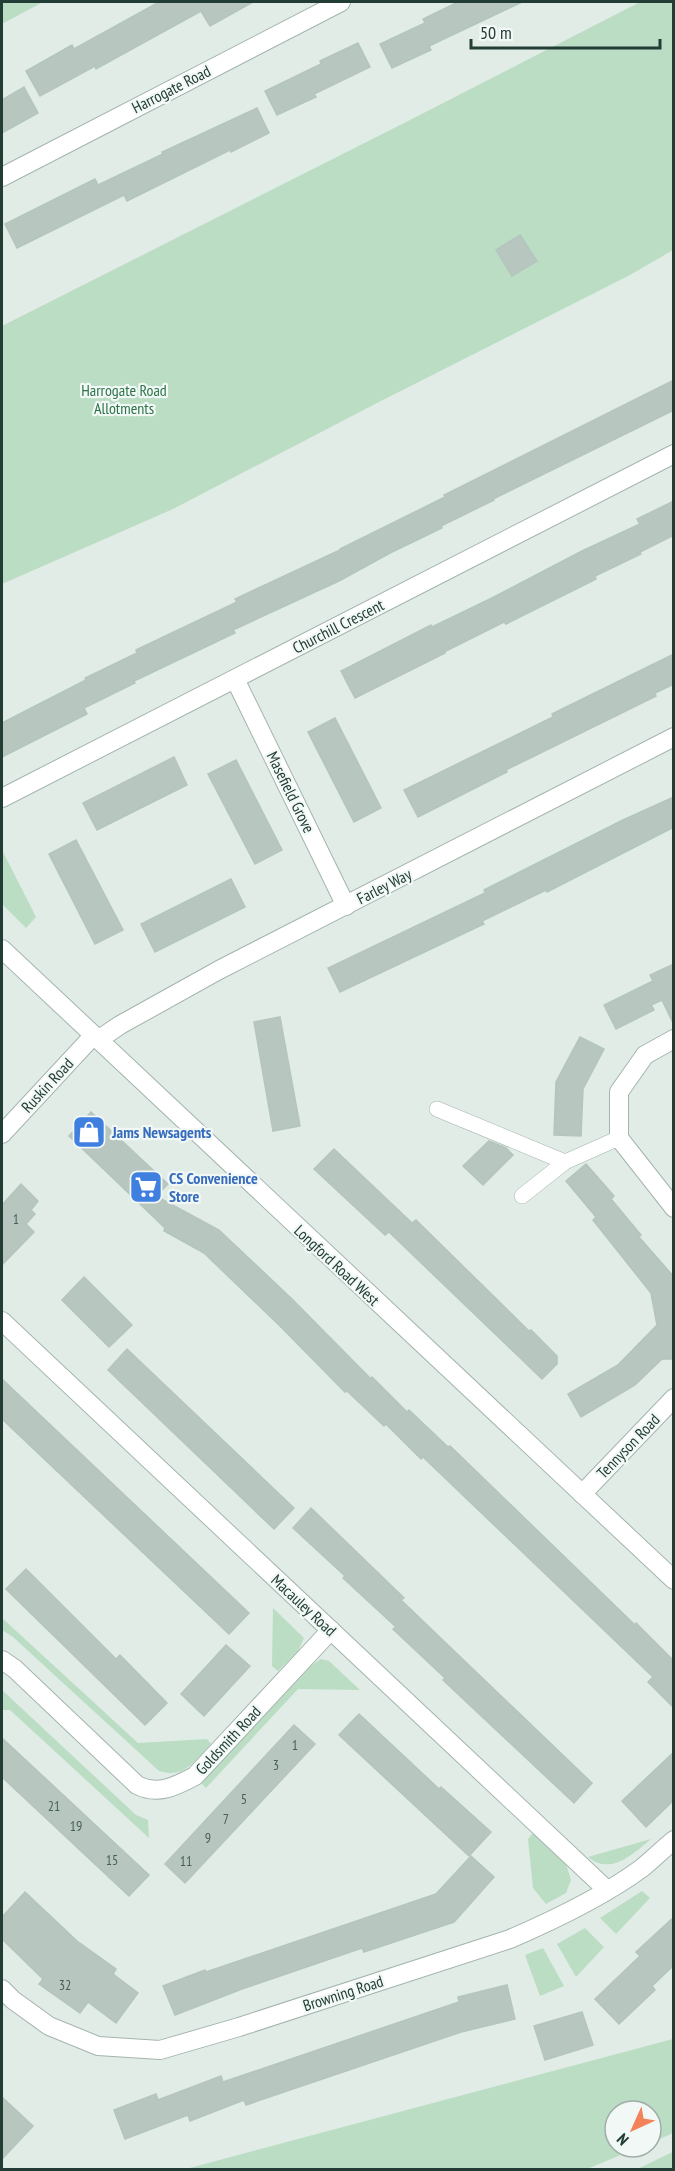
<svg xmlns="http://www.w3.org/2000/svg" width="675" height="2171" font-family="'PT Sans Narrow',sans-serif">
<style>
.green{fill:#baddc4}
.building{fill:#b7c7c0;stroke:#b4c5be;stroke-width:1.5}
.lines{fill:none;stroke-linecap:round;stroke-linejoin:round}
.service-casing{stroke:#a4b4ae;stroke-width:16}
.minor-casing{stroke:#a4b4ae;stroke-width:20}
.tertiary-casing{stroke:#a4b4ae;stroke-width:20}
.service{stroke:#fff;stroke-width:15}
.minor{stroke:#fff;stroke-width:18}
.tertiary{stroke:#fff;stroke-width:18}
.labels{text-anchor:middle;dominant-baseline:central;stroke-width:4.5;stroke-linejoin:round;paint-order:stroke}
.number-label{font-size:14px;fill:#476058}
.street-label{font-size:16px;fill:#223d36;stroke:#f2f8f5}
.park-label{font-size:16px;fill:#2c7349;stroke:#f2f8f5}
.shop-label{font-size:16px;font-weight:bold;fill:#366cbe;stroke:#f2f8f5;text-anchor:start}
</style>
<rect width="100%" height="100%" fill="#e1ece7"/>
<g class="green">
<polygon points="2,2 43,2 2,24"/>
<polygon points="640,2 673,2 673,250 630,275 377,403 173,509 2,584 2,326 410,120"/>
<polygon points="2,850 36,917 26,928 2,904"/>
<polygon points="273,1608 304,1638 298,1651 278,1671 272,1666"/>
<path d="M2,1618L138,1743L207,1739L211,1744C195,1761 184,1779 159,1771L13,1637L2,1630Z"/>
<polygon points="321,1659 329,1661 360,1690 298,1689 206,1788 201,1783 312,1665"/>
<polygon points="2,1690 136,1815 148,1820 149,1838 10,1710 2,1710"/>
<polygon points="533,1833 566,1864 571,1880 566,1893 546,1904 533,1888 528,1839"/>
<path d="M651,1839C633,1854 611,1876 588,1857Z"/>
<polygon points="642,1891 650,1898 616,1934 600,1918"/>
<polygon points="585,1928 604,1947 576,1977 557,1944"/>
<polygon points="543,1948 564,1986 540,1996 525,1955"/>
<polygon points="673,2039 673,2133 651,2143 651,2111 615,2111 615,2147 640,2147 587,2169 186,2169"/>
<polygon points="673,2152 673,2169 637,2169"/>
</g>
<g class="building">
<polygon points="159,2 253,2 210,26 201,11 96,69 95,66 40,96 26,71 72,45 74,49"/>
<polygon points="458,2 522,2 429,46 431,50 392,68 380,44 425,23 423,19"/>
<polygon points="358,43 370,67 314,94 316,97 277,115 265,91 321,64 320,61"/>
<polygon points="24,87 38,113 2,133 2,100"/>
<polygon points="257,108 269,133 231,152 230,150 127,201 124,195 17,248 5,224 95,179 98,185 163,154 162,152"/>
<polygon points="520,235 537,261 512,276 496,250"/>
<polygon points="674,380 674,410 493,499 494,500 441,526 442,528 390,553 339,581 233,630 235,633 134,681 135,683 84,708 87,714 2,757 2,723 86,680 85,678 137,653 136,650 237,602 235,599 340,550 340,549 445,497 444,495"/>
<polygon points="674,501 674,535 640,552 641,554 595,576 596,579 506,624 504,622 444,652 445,653 355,698 341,671 431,625 432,627 492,598 582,551 640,524 637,519"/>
<polygon points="674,654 674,684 655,693 656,696 506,770 507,772 418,817 404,790 553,717 552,714"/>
<polygon points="335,718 381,808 354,822 308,732"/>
<polygon points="174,757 187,785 97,830 83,803"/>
<polygon points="236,760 282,850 255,864 208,774"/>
<polygon points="674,797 674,827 547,892 546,890 482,921 484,924 340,992 328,968 485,893 484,890 623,820"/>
<polygon points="76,840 123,930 95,944 49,854"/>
<polygon points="231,879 245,907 155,952 141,924"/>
<polygon points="674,964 674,1025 662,1000 651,1005 654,1010 616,1029 604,1005 653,981 650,975"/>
<polygon points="280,1017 300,1126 273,1131 254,1022"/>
<polygon points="580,1037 604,1049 583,1089 581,1136 554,1135 556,1082"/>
<polygon points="91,1112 168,1184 156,1196 219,1230 293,1300 371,1379 372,1377 407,1412 409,1410 448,1447 450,1446 635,1625 636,1623 672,1659 674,1658 674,1708 648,1682 653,1677 423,1457 421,1459 386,1424 384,1426 347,1391 345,1392 280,1326 204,1253 164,1231 165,1228 69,1136"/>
<polygon points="489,1141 506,1148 513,1155 483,1185 463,1166"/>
<polygon points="334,1149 412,1223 416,1220 529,1331 531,1330 557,1356 557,1364 542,1379 389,1232 385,1235 314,1169"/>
<polygon points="586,1164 614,1196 611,1199 641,1235 639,1237 674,1277 674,1359 662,1359 635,1385 581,1417 568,1394 618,1365 657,1325 651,1293 593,1220 596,1217 566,1181"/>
<polygon points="21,1184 38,1201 31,1210 35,1214 26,1224 34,1232 2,1265 2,1205"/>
<polygon points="84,1277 132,1325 109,1347 62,1300"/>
<polygon points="127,1349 294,1508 274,1529 108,1370"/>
<polygon points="2,1379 249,1613 229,1634 2,1419"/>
<polygon points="311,1508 404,1598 401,1600 592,1783 574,1803 443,1680 445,1678 393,1629 396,1627 343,1578 345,1576 293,1528"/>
<polygon points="26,1569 116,1659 120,1655 167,1703 145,1725 6,1589"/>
<polygon points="226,1645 250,1666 204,1716 181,1694"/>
<polygon points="359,1714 439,1789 441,1787 491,1832 469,1856 339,1735"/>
<polygon points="294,1725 315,1744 185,1883 165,1864"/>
<polygon points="2,1738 149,1875 129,1896 2,1777"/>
<polygon points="674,1752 674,1800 646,1827 622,1801"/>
<polygon points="471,1856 494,1877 454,1922 364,1952 362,1948 242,1989 175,2015 163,1986 205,1970 206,1972 436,1894"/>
<polygon points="25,1892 77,1941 116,1969 113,1974 138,1993 116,2023 88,2002 80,2013 39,1984 43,1979 2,1939 2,1917"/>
<polygon points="674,1917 674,1965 652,1986 655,1990 619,2024 595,1999 640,1956 636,1952"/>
<polygon points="507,1985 515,2019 461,2032 246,2105 244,2100 190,2121 188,2115 125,2139 114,2110 156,2094 158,2100 221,2076 223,2082 459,2002 458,1997"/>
<polygon points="582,2012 593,2045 545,2060 534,2026"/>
<polygon points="2,2097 33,2126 2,2159"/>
</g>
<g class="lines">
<defs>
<g id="service">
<polyline points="437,1109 565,1162"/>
<polyline points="522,1196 565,1162 619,1138"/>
</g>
<g id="minor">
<polyline points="2,177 341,2"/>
<polyline points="235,679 346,906"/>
<polyline points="2,798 674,454"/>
<polyline points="674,1039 645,1055 619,1092 619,1138 674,1208"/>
<polyline points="98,1040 120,1025 219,970 674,737"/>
<polyline points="2,1134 93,1036"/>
<polyline points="2,1321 607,1890"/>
<polyline points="582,1494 674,1398"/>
<path d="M2,1660L15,1669L137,1785C158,1796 176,1786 195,1776L331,1630"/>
<path d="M2,1989L13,2000L49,2026L98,2046L160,2050L239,2027L510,1939C554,1920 604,1896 642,1868C653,1859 663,1849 674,1840"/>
</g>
<polyline id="tertiary" points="2,949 674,1580"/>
</defs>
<use href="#service" class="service-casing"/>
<use href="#minor" class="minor-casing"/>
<use href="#tertiary" class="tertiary-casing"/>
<use href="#service" class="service"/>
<use href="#minor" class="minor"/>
<use href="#tertiary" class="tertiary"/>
</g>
<defs>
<symbol id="shop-square" viewBox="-11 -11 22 22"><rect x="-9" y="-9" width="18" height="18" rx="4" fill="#3f7fe0" stroke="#f2f8f5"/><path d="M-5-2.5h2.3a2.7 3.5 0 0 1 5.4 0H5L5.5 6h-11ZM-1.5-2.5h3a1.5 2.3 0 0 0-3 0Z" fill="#fff"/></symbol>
<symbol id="supermarket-square" viewBox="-11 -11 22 22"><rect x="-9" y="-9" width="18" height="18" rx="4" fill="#3f7fe0" stroke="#f2f8f5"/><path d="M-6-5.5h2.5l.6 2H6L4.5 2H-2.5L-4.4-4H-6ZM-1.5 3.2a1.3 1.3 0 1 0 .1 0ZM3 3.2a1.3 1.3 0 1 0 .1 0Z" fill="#fff"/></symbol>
</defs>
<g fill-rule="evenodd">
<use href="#shop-square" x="70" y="1113" width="38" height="38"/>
<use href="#supermarket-square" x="127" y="1168" width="38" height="38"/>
</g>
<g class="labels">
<g class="number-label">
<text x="16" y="1219">1</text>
<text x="295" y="1745">1</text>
<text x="276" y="1765">3</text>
<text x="244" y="1799">5</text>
<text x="54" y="1806">21</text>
<text x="226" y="1819">7</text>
<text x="76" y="1826">19</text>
<text x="208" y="1838">9</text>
<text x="112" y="1860">15</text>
<text x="186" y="1861">11</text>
<text x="65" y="1985">32</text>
</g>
<g class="street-label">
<text transform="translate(171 89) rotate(-27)">Harrogate Road</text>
<text transform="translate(338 626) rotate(-27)">Churchill Crescent</text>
<text transform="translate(291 792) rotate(64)">Masefield Grove</text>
<text transform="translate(384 886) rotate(-27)">Farley Way</text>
<text transform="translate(47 1085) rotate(-47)">Ruskin Road</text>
<text transform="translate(337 1265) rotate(43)">Longford Road West</text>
<text transform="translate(628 1446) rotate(-46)">Tennyson Road</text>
<text transform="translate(304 1605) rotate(43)">Macauley Road</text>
<text transform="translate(228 1740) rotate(-47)">Goldsmith Road</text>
<text transform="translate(343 1993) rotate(-18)">Browning Road</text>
</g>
<g class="park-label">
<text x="124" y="390">Harrogate Road<tspan x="124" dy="18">Allotments</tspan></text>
</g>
<g class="shop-label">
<text x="112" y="1132">Jams Newsagents</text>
<text x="169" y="1178">CS Convenience<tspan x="169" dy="18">Store</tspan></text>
</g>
</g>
<rect width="675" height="2171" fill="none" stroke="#223d36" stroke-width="6"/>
<g transform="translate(633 2129) rotate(225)"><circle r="28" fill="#f2f8f5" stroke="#9fada9" stroke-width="1.5"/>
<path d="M0-4.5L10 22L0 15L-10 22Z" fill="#f2825a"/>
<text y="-9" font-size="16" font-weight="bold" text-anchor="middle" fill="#223d36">N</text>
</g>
<path d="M471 39v9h189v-9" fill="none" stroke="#223d36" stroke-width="3"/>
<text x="480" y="39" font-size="18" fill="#223d36" stroke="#f2f8f5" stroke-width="4.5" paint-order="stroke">50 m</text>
</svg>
